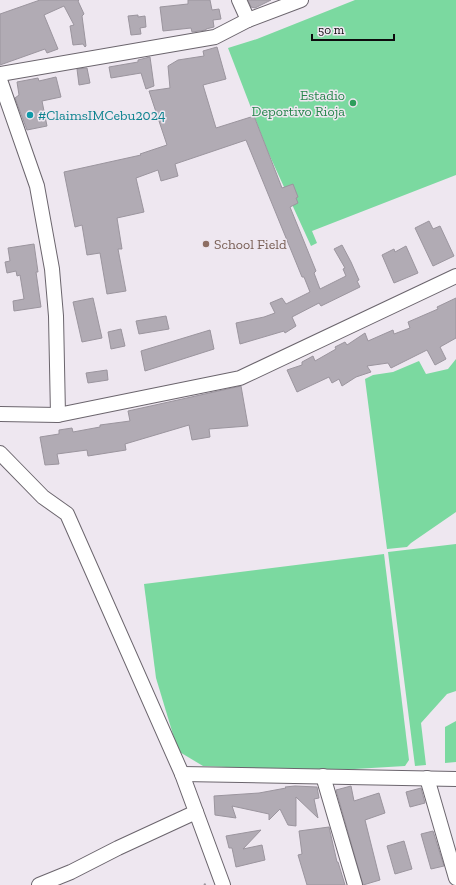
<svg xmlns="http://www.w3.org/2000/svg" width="456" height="885" font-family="'Zilla Slab',serif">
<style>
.green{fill:#7bd9a0}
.building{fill:#b1abb4;stroke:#9b959e}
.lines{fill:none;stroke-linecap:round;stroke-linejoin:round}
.minor-casing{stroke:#6b656d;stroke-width:16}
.path{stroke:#9d979e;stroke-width:2;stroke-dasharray:2 3;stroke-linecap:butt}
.minor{stroke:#fff;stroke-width:14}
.leisure-dot{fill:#2e9e5b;stroke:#eee7f0;stroke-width:1.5}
.culture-dot{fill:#0f9aa8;stroke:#eee7f0;stroke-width:1.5}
.education-dot{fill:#8d6e63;stroke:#eee7f0;stroke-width:1.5}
.labels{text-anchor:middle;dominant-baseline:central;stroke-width:3;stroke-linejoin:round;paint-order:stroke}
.leisure-label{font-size:14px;fill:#27864d;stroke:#eee7f0;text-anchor:end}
.culture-label{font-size:14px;fill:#0d838f;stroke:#eee7f0;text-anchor:start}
.education-label{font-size:14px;fill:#785e54;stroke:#eee7f0;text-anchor:start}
</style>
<rect width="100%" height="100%" fill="#eee7f0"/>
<g class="green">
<polygon points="355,0 456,0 456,175 312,231 317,243 311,246 268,152 228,48 257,39"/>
<polygon points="456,359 456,512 411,543 407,547 387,549 365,379 373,375 393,372 419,361 426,374 448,369"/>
<polygon points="456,544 456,691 447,694 421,723 426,765 415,766 388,552"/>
<polygon points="384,554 409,760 405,766 321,771 203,766 178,751 156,678 144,584"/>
<polygon points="456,721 456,762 445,763 445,727"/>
</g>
<g class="building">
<polygon points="40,0 79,0 78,1 84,14 82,16 86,46 85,47 83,44 73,45 70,26 74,25 64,6 44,15 58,49 47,53 45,49 0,65 0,14"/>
<polygon points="188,0 210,0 212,10 219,9 221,19 213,20 214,27 206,29 206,30 192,32 191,28 163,31 160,7 188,4"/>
<polygon points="248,0 271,0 255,8 251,7"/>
<polygon points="138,15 138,17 145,16 146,27 140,28 141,34 131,35 128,16"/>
<polygon points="217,47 226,79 203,85 216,128 254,116 282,188 293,184 298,197 296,198 298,203 290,207 316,271 314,273 320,289 346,276 343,269 345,268 334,249 342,245 351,262 359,280 357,281 360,287 321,306 319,303 292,317 296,326 285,333 284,331 240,344 236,323 264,317 275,313 270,303 282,298 286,304 310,292 304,277 302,277 246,140 175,164 178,176 161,181 158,170 136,178 144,212 117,218 122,249 118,249 126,291 107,294 100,253 87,255 82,225 75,227 64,172 141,155 140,154 167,145 149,91 170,88 168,66 178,60 204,56 203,51"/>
<polygon points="150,57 154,86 146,89 141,73 111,78 109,67 138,62 138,60"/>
<polygon points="87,68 90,83 79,85 77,69"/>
<polygon points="56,77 61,97 42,101 47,126 27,130 15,98 19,95 17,82 38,78 39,81"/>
<polygon points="429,221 433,229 440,226 454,256 433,266 415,228"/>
<polygon points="34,244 38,272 36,272 41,307 14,311 13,301 24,299 20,275 17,276 16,271 7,273 5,262 10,261 8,248"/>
<polygon points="406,246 418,273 394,283 382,255 394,249 395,252"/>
<polygon points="93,298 102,338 82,342 73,302"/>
<polygon points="456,298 456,338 440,347 446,359 435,365 427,350 391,368 388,363 367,366 371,372 356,377 342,386 339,379 332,383 329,377 297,392 287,370 302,365 302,362 313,356 315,361 336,349 335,347 345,342 347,345 365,333 368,341 393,330 394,334 410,328 408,322 438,309 437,307"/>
<polygon points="166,316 169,329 139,334 136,321"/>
<polygon points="121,329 125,346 111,349 108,332"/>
<polygon points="210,330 214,349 145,371 141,351"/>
<polygon points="107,370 108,380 88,383 86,373"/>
<polygon points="241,386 248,426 209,429 210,437 192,440 189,425 125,444 126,450 88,456 87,450 57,454 59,464 45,465 40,437 59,434 59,430 72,428 73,432 100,427 100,425 130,421 128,411"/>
<polygon points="295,786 317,787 319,798 314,799 318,818 296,797 296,826 288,825 280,809 269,820 269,814 232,806 236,818 215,815 214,796 259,793 286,788 285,787"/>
<polygon points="351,786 354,801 379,793 385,813 365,820 380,880 363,885 336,790"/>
<polygon points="421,788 425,803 410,807 406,792"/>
<polygon points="329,827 337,862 338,862 345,885 307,885 298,855 302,854 299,831"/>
<polygon points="261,830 243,849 262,845 265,860 236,867 232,848 229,848 226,836"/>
<polygon points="433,831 444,866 431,869 421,834"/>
<polygon points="404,841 412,869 395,874 387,846"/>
</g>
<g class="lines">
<defs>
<g id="minor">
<polyline points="239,0 248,20"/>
<polyline points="0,74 215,37 248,20 301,0"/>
<polyline points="0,80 37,186 52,269 56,316 58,415"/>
<polyline points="0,414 58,415 240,378 456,276"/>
<polyline points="0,453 43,497 67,514 182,774 223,885"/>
<polyline points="182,774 456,779"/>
<polyline points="323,776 355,885"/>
<polyline points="427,778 456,878"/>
<polyline points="39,885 71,872 118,848 196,812"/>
</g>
</defs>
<use href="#minor" class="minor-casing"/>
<polyline class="path" points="204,885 208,882"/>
<use href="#minor" class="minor"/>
</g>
<circle class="leisure-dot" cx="353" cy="103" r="4"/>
<circle class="culture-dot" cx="30" cy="115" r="4"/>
<circle class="education-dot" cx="206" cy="244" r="4"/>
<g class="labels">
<g class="leisure-label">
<text x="345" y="95">Estadio<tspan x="345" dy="16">Deportivo Rioja</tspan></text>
</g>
<g class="culture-label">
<text x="38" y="115">#ClaimsIMCebu2024</text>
</g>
<g class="education-label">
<text x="214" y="244">School Field</text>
</g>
</g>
<path d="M312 34v6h82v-6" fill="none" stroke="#0d0b0e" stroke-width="2"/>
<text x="318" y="34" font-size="12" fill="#0d0b0e" stroke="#eee7f0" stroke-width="3" paint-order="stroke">50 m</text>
</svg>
